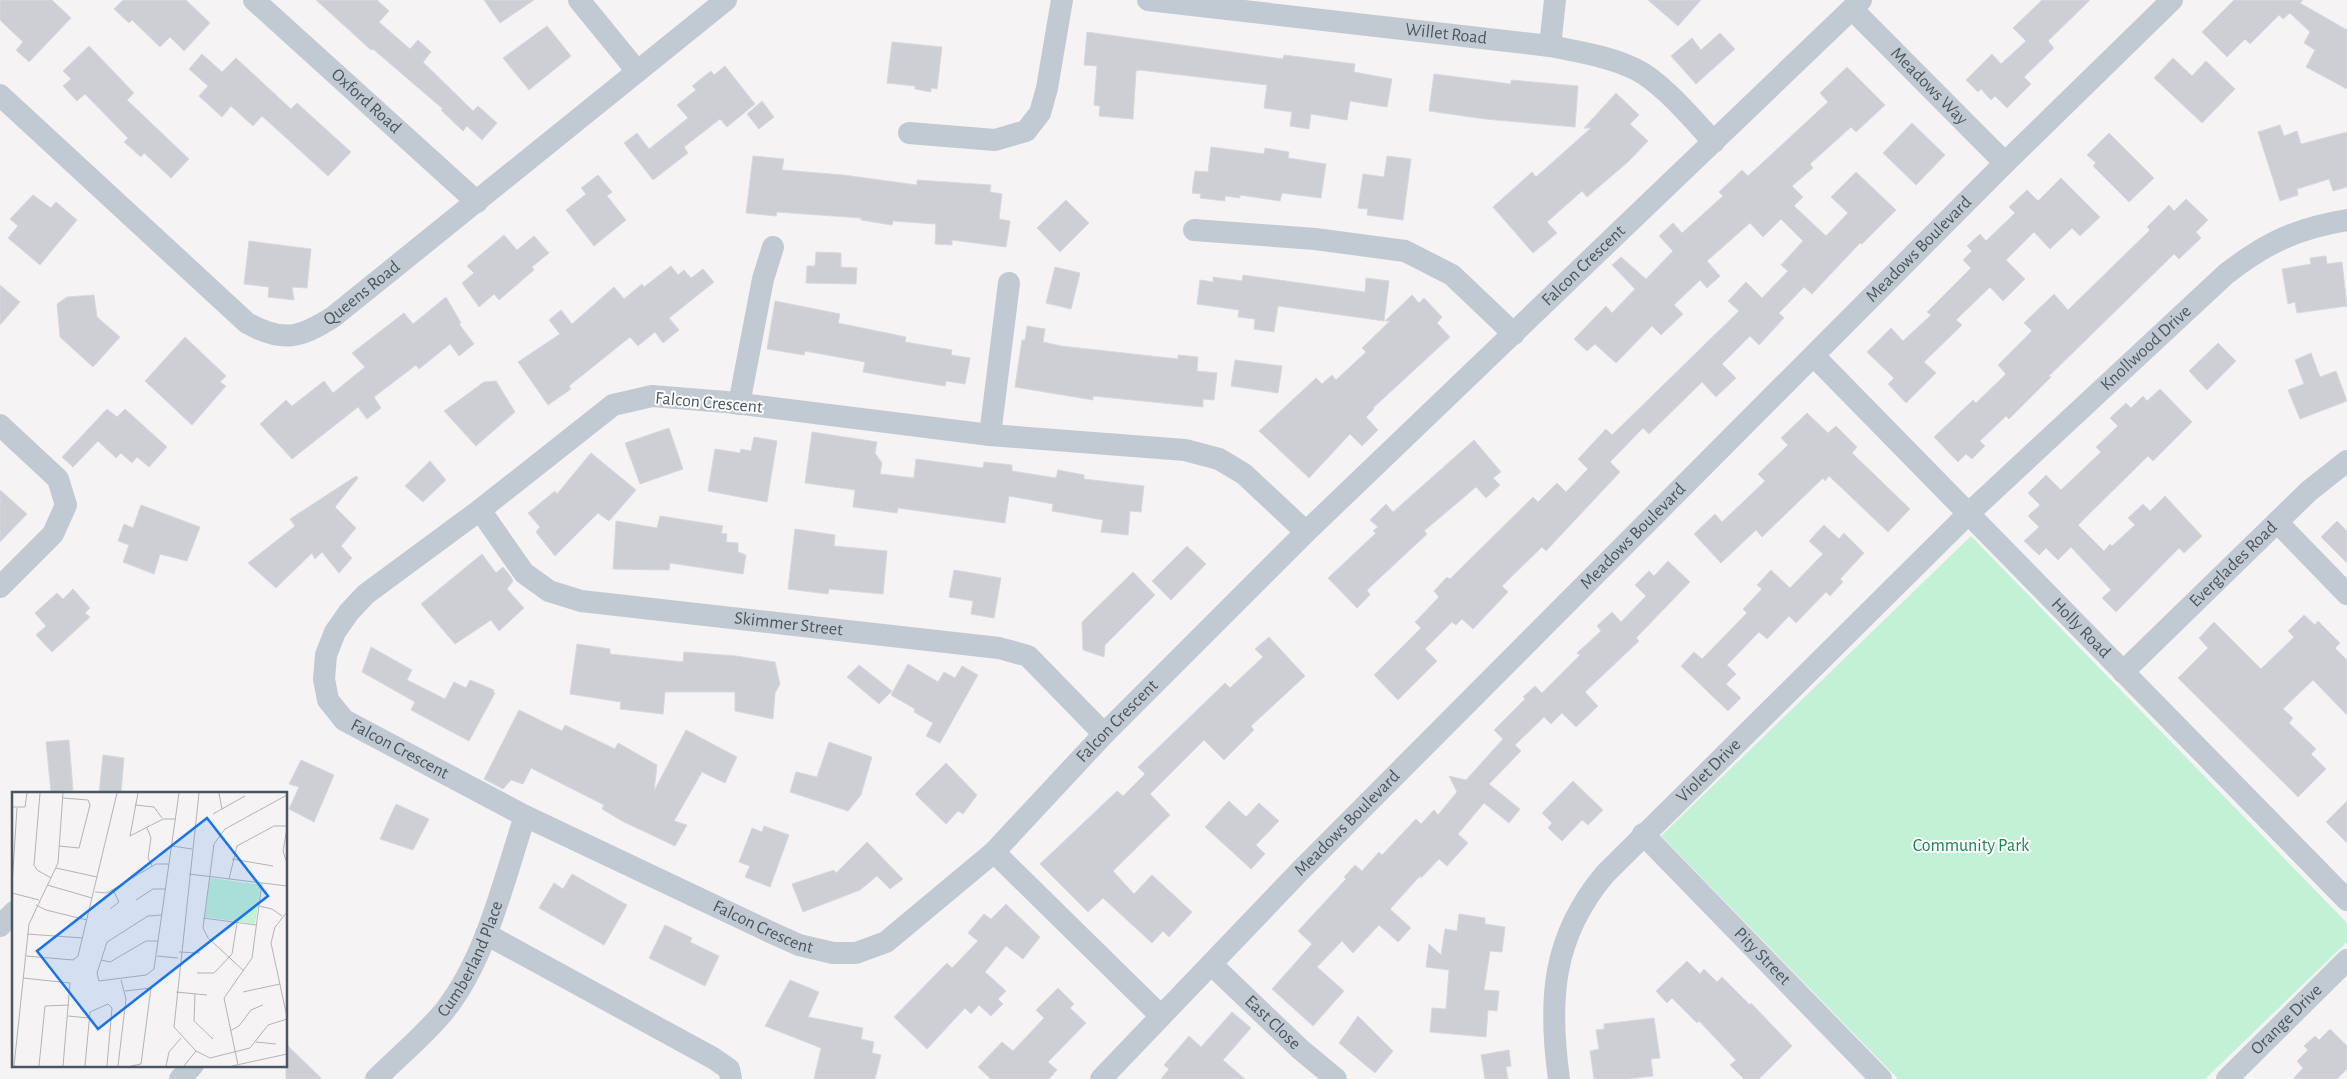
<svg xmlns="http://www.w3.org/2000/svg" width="2347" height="1079" font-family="'Alegreya Sans',sans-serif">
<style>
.green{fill:#c3f1d5}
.building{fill:#cdcfd5;stroke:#d7d9de}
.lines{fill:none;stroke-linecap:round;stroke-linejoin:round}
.minor{stroke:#c1cad2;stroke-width:22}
.labels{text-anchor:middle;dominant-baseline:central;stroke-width:4;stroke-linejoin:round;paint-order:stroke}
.street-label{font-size:18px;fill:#4a5661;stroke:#fff}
.park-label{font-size:18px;fill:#17864f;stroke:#fff}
.inset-road{fill:none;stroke:#b1b4b9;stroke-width:1}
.view{fill:#1a73e8;fill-opacity:0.15;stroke:#1a73e8;stroke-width:2.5}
.inset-edge{fill:none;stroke:#4a5661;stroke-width:2.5}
</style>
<rect width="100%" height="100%" fill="#f5f3f3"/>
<polygon class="green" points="1971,536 2347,923 2347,942 2205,1079 1898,1079 1661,836"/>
<g class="building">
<polygon points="0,0 52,0 71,18 29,62 16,50 23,42 0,20"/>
<polygon points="123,0 186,0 210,23 184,51 170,37 160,47 132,20 129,23 114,9"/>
<polygon points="316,0 377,0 389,11 379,22 410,49 418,40 431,52 423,62 473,111 478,106 497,123 482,140 467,126 463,131 441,110 443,109 373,49 371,50"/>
<polygon points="484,0 534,0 500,23"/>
<polygon points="1648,0 1701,0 1678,26"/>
<polygon points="2042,0 2090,0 2048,41 2054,48 2024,77 2031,84 2007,108 1995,96 1991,100 1981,89 1978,92 1966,80 1992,54 2001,64 2026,41 2013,28"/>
<polygon points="2234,0 2303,0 2300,3 2347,30 2347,89 2306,67 2315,50 2304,43 2310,32 2290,13 2283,19 2279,15 2250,44 2245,39 2227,57 2202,32"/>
<polygon points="547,26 571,56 529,90 503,58"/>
<polygon points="1087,32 1283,59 1284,55 1355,64 1354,72 1392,79 1387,107 1350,101 1347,120 1311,114 1309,129 1290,126 1292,112 1264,108 1267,85 1139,70 1136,71 1133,119 1099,116 1100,106 1094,105 1097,66 1084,65"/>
<polygon points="1720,33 1735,49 1696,84 1671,56 1692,38 1701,50"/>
<polygon points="892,42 942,47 937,89 931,88 931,92 915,89 915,86 887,83"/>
<polygon points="89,46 134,93 127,100 189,159 171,178 144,153 141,157 124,142 128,138 85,94 77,101 63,86 71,79 63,71"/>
<polygon points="202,54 222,72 236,58 291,109 297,103 351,152 328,176 262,116 253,126 231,106 222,117 199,96 208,86 189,69"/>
<polygon points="2173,58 2192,76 2206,61 2235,89 2202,123 2154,78"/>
<polygon points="725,66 755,104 727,127 720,119 684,147 688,153 653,180 624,143 637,133 649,149 688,118 677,105 696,90 692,86 711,71 714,75"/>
<polygon points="1847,67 1885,105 1856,132 1851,127 1810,164 1813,168 1792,186 1803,197 1794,206 1826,236 1848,213 1831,197 1856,172 1896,210 1862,244 1860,243 1812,294 1804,287 1779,313 1784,318 1759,345 1750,336 1722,364 1736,378 1716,397 1702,382 1649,434 1643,428 1610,462 1620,472 1546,551 1542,547 1502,586 1508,592 1473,629 1462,619 1456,625 1452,622 1425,649 1437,661 1398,700 1374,675 1421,628 1415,622 1439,597 1434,591 1447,577 1450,579 1533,497 1538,502 1557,483 1566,492 1588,469 1578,459 1606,429 1612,435 1739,311 1728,301 1746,282 1762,298 1788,271 1781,265 1803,241 1781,219 1763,237 1750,223 1707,261 1720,276 1707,288 1700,280 1674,305 1683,314 1661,335 1652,326 1616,363 1595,344 1587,351 1574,339 1606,306 1612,313 1635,289 1612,265 1621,257 1646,279 1673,251 1659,236 1673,223 1682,233 1723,196 1719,192 1742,170 1748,176 1828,102 1820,93"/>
<polygon points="1434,74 1511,84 1511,80 1578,86 1575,127 1485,119 1429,111"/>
<polygon points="1616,93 1639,115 1630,124 1648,141 1628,162 1587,197 1582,191 1547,222 1557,233 1533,253 1493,207 1532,172 1536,177 1591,128 1584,128"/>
<polygon points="762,101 774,117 759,129 747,114"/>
<polygon points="1912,123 1945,155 1916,185 1883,153"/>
<polygon points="2280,125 2284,136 2297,131 2301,144 2347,132 2347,187 2333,191 2329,179 2297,189 2298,195 2280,201 2258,132"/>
<polygon points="2109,133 2154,178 2129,202 2093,166 2096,163 2087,155"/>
<polygon points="1211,147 1264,154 1265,148 1289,152 1288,158 1326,164 1321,198 1282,193 1280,201 1240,195 1240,198 1225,196 1225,201 1200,198 1201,194 1192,193 1195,171 1208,172"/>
<polygon points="753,156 784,159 782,170 843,175 917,185 917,180 991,185 990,192 1002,194 999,219 1010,221 1006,247 952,240 952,245 935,244 936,224 893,221 892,225 861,220 861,218 777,212 776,216 746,213"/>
<polygon points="1387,156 1411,159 1403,220 1367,215 1368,209 1358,208 1363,174 1384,177"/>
<polygon points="598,175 612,192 607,196 626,220 594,246 566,210 586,194 581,188"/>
<polygon points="2061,178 2100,217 2080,236 2072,228 2050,249 2034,232 2006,260 2025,279 2003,301 1990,287 1956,320 1962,325 1924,362 1936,373 1906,403 1888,384 1894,378 1867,352 1891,328 1903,341 1931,315 1927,312 1971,268 1963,260 1972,251 1967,246 1980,234 1986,241 2015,213 2009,207 2027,190 2038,201"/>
<polygon points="33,195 51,208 56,202 77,220 40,265 8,238 18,226 10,219"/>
<polygon points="2186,199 2208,220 2196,232 2201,238 2179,259 2174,254 2049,376 2051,377 2009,419 2006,416 1980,441 1985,446 1972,459 1966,454 1958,462 1934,437 1973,400 1976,403 2006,374 1998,365 2032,331 2024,323 2054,294 2068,310 2150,230 2147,227 2169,205 2174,211"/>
<polygon points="1066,200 1089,223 1060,252 1037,228"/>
<polygon points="504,235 517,250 534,236 549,253 532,267 534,270 499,300 494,294 479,307 462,283 474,273 467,266"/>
<polygon points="249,241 311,249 307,288 292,287 294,300 268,297 269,287 244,284"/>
<polygon points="816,252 841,253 841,267 857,268 856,284 806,283 807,266 815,266"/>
<polygon points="2326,256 2327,264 2342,262 2347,306 2297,313 2295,302 2288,304 2282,269 2311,264 2310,258"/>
<polygon points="671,266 678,275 684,270 691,278 703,269 714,282 669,318 679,330 663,343 655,332 638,346 630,337 569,386 571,389 548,405 518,362 560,334 549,320 561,310 572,324 614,287 624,299 642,284 644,287"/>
<polygon points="1055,267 1080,273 1071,309 1046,303"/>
<polygon points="1243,275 1365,292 1366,278 1389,281 1384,321 1278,306 1274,332 1254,329 1255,319 1238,317 1239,310 1197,304 1200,280 1213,282 1213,277 1242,281"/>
<polygon points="0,285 20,302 0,325"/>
<polygon points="94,295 97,317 120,337 93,367 60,337 57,304 67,297"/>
<polygon points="1412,295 1419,303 1424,298 1442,317 1437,323 1450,337 1373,408 1374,409 1366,417 1378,430 1362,446 1350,434 1309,478 1259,431 1316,378 1322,384 1332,375 1336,380 1366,352 1362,348 1390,321 1385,321"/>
<polygon points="446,297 461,323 459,324 474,344 459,356 450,344 419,369 416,365 374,397 381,408 367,419 358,407 292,459 260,424 286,400 292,406 324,381 333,393 365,367 352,353 404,313 413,324"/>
<polygon points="775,301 840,314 838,323 906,337 905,342 952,350 951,355 970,358 965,384 946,381 945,386 908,380 863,372 865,362 805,351 804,355 767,349"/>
<polygon points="1027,326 1045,329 1043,342 1061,346 1178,359 1178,355 1198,357 1197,371 1217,373 1214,400 1203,399 1203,407 1093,396 1093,400 1015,387 1022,340 1025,340"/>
<polygon points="185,337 226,376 220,382 226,386 192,425 145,381"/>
<polygon points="2218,343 2236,361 2207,390 2189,371"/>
<polygon points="2311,353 2320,377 2336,371 2347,401 2300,419 2288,390 2304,384 2295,360"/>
<polygon points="1235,360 1282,366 1278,393 1231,386"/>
<polygon points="496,381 515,412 476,446 444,411 484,382"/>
<polygon points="2160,389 2192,422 2153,461 2148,456 2078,525 2104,551 2110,544 2112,546 2135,525 2128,518 2143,504 2150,511 2165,496 2202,536 2184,553 2179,548 2116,612 2102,598 2111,590 2071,547 2058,560 2046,548 2039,555 2024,541 2039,527 2028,516 2040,505 2028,493 2046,475 2061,490 2101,452 2096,447 2118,426 2110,418 2126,403 2131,408 2143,396 2147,401"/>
<polygon points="107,409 117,417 125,409 167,447 149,467 137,457 132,463 121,453 116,458 98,441 73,467 62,457"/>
<polygon points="1807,413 1828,433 1836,426 1857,447 1852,453 1910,509 1888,532 1829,476 1825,481 1823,478 1762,537 1756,530 1721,563 1694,534 1715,514 1722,522 1765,481 1758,474 1788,445 1781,438"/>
<polygon points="669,428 683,469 640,484 625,443"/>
<polygon points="812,432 877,442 875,453 882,463 880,474 914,478 916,459 983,468 984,462 1012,465 1012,471 1056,478 1058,470 1084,475 1084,479 1144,486 1141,512 1130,511 1128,535 1101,532 1103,520 1052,511 1053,504 1009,496 1005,523 898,508 897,513 853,507 855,490 805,483"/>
<polygon points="754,437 777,441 767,502 708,491 715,449 740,453 741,449 751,451"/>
<polygon points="1474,440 1501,472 1493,478 1500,485 1486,498 1476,487 1424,531 1427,534 1367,590 1370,595 1357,608 1328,578 1376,533 1373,531 1378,527 1370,520 1386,504 1393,512"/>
<polygon points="591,453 636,490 609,521 598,513 555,556 536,532 540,527 528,513 555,491 557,494"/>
<polygon points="430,461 446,480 423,502 405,486"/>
<polygon points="356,476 358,478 335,507 356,528 341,546 352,558 339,573 322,552 315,559 312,553 276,588 248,563 295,526 290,519"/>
<polygon points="0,490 27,514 0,542"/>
<polygon points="141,505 200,527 187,561 160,554 154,574 123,562 129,545 118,541 124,524 133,528"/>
<polygon points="660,516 723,526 721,533 727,534 726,542 738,543 738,552 746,555 743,574 670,563 669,570 613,569 616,521 657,528"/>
<polygon points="2337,521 2347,531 2347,563 2321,537"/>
<polygon points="1824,525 1839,539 1844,533 1864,553 1840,579 1843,582 1830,596 1826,592 1796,623 1789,616 1767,639 1759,632 1727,665 1736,674 1726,684 1741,698 1728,711 1681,666 1694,652 1702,659 1747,613 1743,609 1762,589 1757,585 1771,570 1790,588 1823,554 1809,541"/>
<polygon points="795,529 835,535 834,546 887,551 883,594 829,589 828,594 788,589"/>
<polygon points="1187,546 1206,564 1171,600 1152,581"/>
<polygon points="482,554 496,573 503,567 511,577 513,581 507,589 524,608 499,631 491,620 455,644 421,604"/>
<polygon points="1668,561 1690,582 1636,638 1639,641 1585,692 1598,706 1576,727 1562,713 1551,724 1544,717 1515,745 1521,751 1489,784 1520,809 1509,823 1484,803 1458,834 1468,843 1447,866 1439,859 1421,878 1420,876 1390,909 1411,928 1398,942 1379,925 1353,953 1342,941 1317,967 1344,991 1313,1026 1272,989 1312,944 1298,931 1346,879 1344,877 1355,865 1362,871 1379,852 1382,855 1416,819 1421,824 1434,810 1438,815 1457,792 1449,776 1466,780 1503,739 1494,730 1525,699 1523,697 1535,686 1542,693 1580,655 1577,653 1601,631 1597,626 1612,612 1621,622 1646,596 1635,585 1649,571 1654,576"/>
<polygon points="954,570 1001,578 994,618 971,614 973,601 949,597"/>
<polygon points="1133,572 1155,595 1105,645 1104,657 1083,650 1082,622"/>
<polygon points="73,589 90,608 85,613 90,617 52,652 36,635 46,626 35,613 57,593 63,599"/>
<polygon points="2304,615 2315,625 2318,621 2340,643 2335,648 2347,660 2347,715 2313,680 2283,709 2293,718 2289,723 2316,749 2311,754 2326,769 2298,797 2178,678 2208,648 2199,638 2214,622 2261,669 2294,637 2288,631"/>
<polygon points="1269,637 1305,676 1251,726 1254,730 1224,760 1204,740 1150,794 1170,815 1113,871 1134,894 1152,875 1192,912 1169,937 1163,931 1152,943 1103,898 1088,912 1040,864 1117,791 1123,796 1145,774 1138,767 1225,683 1230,688 1263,657 1255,649"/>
<polygon points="577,644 610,649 610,654 683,662 684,652 736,656 775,662 780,684 775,693 773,719 735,711 735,692 665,692 663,714 620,709 621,702 570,694"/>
<polygon points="371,647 412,670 407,680 445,699 454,682 466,688 470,680 494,690 493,692 495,693 469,741 411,710 415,702 362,672"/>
<polygon points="908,664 938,682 944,672 955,678 962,666 978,675 940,743 926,736 933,723 914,712 915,709 891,695"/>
<polygon points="859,665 892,691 879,704 847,677"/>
<polygon points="519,710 562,731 565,725 615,749 618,743 657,765 654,791 686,730 737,757 725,783 702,772 674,821 687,825 675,846 622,821 602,809 604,805 531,768 523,784 511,780 503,789 484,779"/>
<polygon points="69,740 73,790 51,792 46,742"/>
<polygon points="829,742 872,757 861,795 848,811 790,792 796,772 817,777"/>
<polygon points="103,755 124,758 121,793 99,793"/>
<polygon points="301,760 334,775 314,822 289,809 299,787 289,784"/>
<polygon points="946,763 977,795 963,814 958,811 946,824 915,794"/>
<polygon points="1573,781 1603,810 1588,825 1582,820 1562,841 1548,828 1552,823 1542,813"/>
<polygon points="1229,801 1246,817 1259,803 1279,821 1256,845 1265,854 1251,869 1205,827"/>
<polygon points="2347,801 2347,843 2326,822"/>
<polygon points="396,804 429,819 413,850 380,839"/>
<polygon points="764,826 789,835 770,887 745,877 750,866 739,862 752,828 762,832"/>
<polygon points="867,842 903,879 890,889 877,876 860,890 803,912 792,884 834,870 836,873"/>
<polygon points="572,874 627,905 604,945 539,908 554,883 563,889"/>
<polygon points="1006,904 1040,937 1023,959 1006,946 985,972 1006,991 998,999 1003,1004 991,1016 979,1005 971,1014 965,1008 927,1049 894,1017 947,963 952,968 978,941 968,933 984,914 991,919"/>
<polygon points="1459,914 1485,918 1485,924 1505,927 1502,952 1490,951 1484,990 1499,991 1497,1011 1488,1010 1486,1037 1430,1032 1432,1008 1446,1009 1449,970 1426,967 1429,944 1441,955 1445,929 1457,931"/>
<polygon points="665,925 692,938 690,942 719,956 705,986 649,958"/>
<polygon points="1687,961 1700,974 1704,969 1717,982 1722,977 1750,1005 1751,1003 1792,1046 1759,1079 1744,1079 1730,1065 1736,1060 1699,1021 1697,1023 1672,998 1667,1003 1656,991"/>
<polygon points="790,980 819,992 808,1017 863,1028 861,1039 874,1042 872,1053 881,1055 875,1079 814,1079 821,1048 765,1026"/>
<polygon points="1058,988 1074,1004 1070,1008 1086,1023 1048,1062 1057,1070 1049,1079 991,1079 978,1067 1002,1042 1013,1051 1044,1018 1036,1010"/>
<polygon points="1232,1012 1251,1028 1223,1060 1245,1079 1161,1079 1169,1069 1164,1065 1189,1036 1201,1047"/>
<polygon points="1358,1016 1393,1051 1375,1073 1339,1043"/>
<polygon points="1654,1018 1660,1058 1651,1059 1653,1076 1629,1079 1594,1079 1590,1051 1599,1049 1596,1030 1604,1029 1604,1024"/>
<polygon points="2330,1029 2347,1046 2347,1069 2337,1079 2293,1079 2303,1068 2297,1061 2308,1050 2304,1046 2315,1036 2319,1040"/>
<polygon points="286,1044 322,1079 286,1079"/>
<polygon points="1509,1050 1511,1066 1506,1067 1508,1079 1485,1079 1481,1055"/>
</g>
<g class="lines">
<g class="minor">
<path id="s1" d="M254,0L477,202"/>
<polyline points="579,0 637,71"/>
<path id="s2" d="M1148,0L1550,46C1579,52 1608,56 1635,69C1662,82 1693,120 1714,142"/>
<path id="s3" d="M1852,9L2005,163"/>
<polyline points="1550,46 1555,0"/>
<path id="s4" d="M0,95L247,323C283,343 300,338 333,317L726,0"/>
<polyline points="909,133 995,140 1026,131 1040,113 1047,88 1062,0"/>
<polyline points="1194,230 1315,239 1405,251 1452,275 1514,334"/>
<path id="s5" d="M1814,356L2347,900"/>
<polyline points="739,404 763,279 773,247"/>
<polyline points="0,425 58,479 66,505 53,534 0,587"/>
<polyline points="990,435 1009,283"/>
<path id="s6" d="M480,510L524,573L549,591L581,601L999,648L1028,656L1104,734"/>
<polyline points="2277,522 2347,594"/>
<path id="s7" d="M1306,532L1244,474L1219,459L1185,450L990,435L726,402L652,396L613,405L480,510L366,594L349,612L335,632L326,655L324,679L328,700L344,720L525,816L770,932L799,945L833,953H856L886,942L994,852L1104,734L1306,532L1861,0"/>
<path id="s8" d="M2123,672L2309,491L2347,461"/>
<path id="s9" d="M1643,834L1881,1079"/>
<polyline points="994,852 1161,1016"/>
<polyline points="0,926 14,912"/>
<polyline points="486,934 713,1058 729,1069 731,1079"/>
<path id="s10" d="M1211,964L1300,1049L1336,1079"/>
<polyline points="180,1079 193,1065"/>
<path id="s11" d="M376,1079C399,1056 426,1034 446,1009C487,956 504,879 525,816"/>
<path id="s12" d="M1101,1079L1301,870L2005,163L2172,0"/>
<path id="s13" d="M1559,1079C1548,1000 1552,937 1605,874L1968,514L2226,274C2266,243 2297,228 2347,220"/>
<path id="s14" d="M2227,1079L2347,960"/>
</g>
</g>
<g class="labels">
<g class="street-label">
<text stroke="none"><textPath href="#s2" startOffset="300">Willet Road</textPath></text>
<text stroke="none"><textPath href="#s3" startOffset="109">Meadows Way</textPath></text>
<text stroke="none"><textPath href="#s1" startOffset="151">Oxford Road</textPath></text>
<text stroke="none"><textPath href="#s12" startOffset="1165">Meadows Boulevard</textPath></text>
<text stroke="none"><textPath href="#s7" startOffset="2751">Falcon Crescent</textPath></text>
<text stroke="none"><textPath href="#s4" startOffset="466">Queens Road</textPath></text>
<text stroke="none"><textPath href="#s13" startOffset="972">Knollwood Drive</textPath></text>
<text transform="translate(709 403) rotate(5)">Falcon Crescent</text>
<text stroke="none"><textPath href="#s12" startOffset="760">Meadows Boulevard</textPath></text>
<text stroke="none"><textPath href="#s8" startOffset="154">Everglades Road</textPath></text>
<text stroke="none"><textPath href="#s6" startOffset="350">Skimmer Street</textPath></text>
<text stroke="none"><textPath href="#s5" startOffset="381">Holly Road</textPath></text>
<text stroke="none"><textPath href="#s7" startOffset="2099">Falcon Crescent</textPath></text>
<text stroke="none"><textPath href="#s7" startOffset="1244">Falcon Crescent</textPath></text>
<text stroke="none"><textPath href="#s13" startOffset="364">Violet Drive</textPath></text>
<text stroke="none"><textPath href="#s12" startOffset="355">Meadows Boulevard</textPath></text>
<text stroke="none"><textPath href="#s7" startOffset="1649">Falcon Crescent</textPath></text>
<text stroke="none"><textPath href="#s11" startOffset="155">Cumberland Place</textPath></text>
<text stroke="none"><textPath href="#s9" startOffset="171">Pity Street</textPath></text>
<text stroke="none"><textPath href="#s14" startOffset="84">Orange Drive</textPath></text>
<text stroke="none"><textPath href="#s10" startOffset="85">East Close</textPath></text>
</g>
<g class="park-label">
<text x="1971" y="846">Community Park</text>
</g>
</g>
<g transform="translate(12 792)">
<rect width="275" height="275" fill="#f5f3f3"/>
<path d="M198,86L249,93L243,132L193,125Z" fill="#c3f1d5"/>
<path class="inset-road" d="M28,1L22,73L25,78L39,86M126,1L118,44L151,27H163M187,1L162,235L184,259L198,266L238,256L256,233L275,227M207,1L210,17M123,13L142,15L150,26M0,15H13L15,1M201,22L233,4M135,36L139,46L136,66L140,74M275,36L271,59L275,71M47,54L67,56L78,13L76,8L51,6M160,54L180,57M220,67L261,74M44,76L85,85M177,82L275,94M217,87L225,54L262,34H275M35,93L80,106M0,94L5,16M83,100L95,101L144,72H157M0,101L27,108M124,108L141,97H154M24,113L34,118L75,128M247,114L260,117L270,124M98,117L107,110L101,98M275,120L263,135L259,151L275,225M150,123L136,124L95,150L85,181L87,189L134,183L142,177L167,1M191,126L244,133M15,142L71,146M167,160L188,161M14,164L61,168L66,164L105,1M145,164L166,166M89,168L98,170L134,149H146M232,179L196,146L191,136L202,52L213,37L275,3M185,181H202L220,162L225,131M11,186L58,191L51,274M113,199L139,196L129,272L119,274M164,200L195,203M231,200L268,192M183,202L182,229L201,247M56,224L77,226M218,239L227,234L239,218L251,213M244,250L264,252M226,273L212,206L240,166L250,91M2,274L17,132L46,71L51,1M27,274L33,214L57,213M73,274L78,220L96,212L100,216L95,274M106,274L114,207L109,188M154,274L157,260L169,246M172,274L184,259M220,274L275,262"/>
<path class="view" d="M195,26L256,104L86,237L25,159Z"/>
<rect width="275" height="275" class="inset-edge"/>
</g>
</svg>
